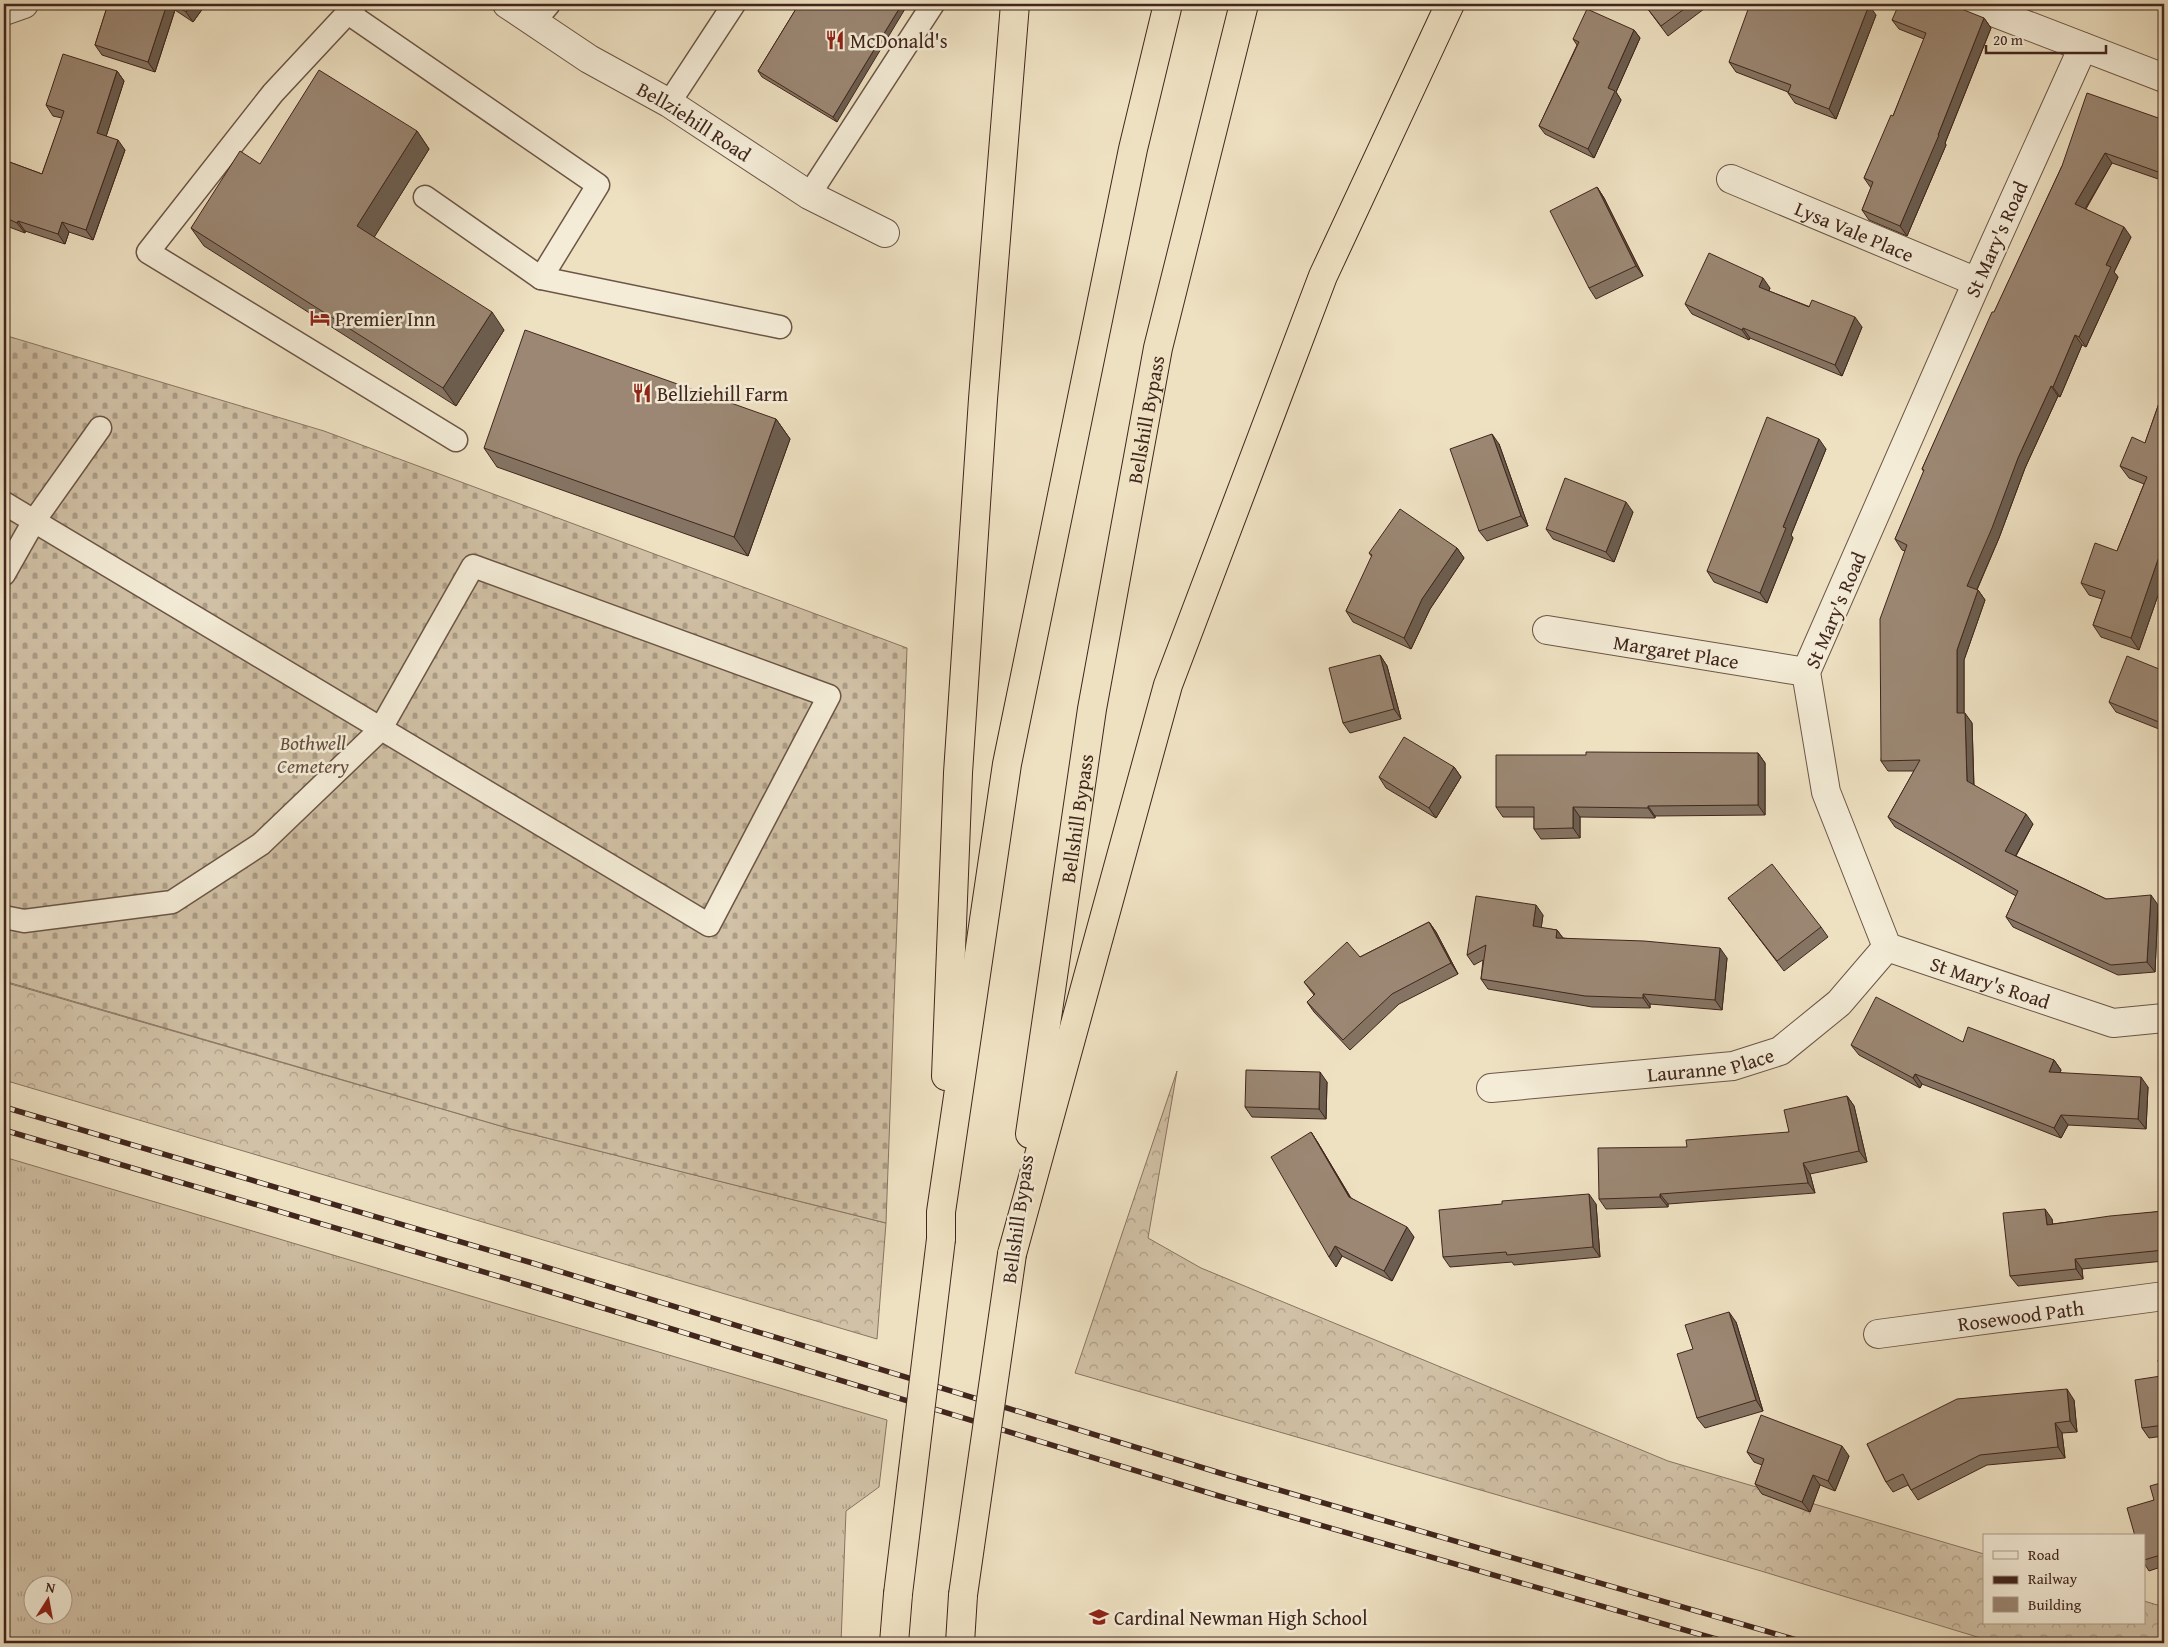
<svg xmlns="http://www.w3.org/2000/svg" width="2168" height="1647" font-family="'Gentium Book Plus',serif">
<style>
.grass{fill:url(#grass-tufts);stroke:#897462;fill-rule:evenodd}
.forest{fill:url(#forest-crowns);stroke:#897462}
.cemetery{fill:url(#cemetery-stones);stroke:#897462}
.lines{fill:none;stroke-linecap:round;stroke-linejoin:round}
.service-casing{stroke:#6c5546;stroke-width:25}
.minor-casing{stroke:#6c5546;stroke-width:30}
.trunk-casing{stroke:#41261d;stroke-width:30}
.service{stroke:#f4ecd7;stroke-width:22}
.minor{stroke:#f4ecd7;stroke-width:28}
.trunk{stroke:#eee1c2;stroke-width:28}
.rail-casing{stroke:#41261d;stroke-width:5.5}
.rail{stroke:#f4ecd7;stroke-width:4;stroke-dasharray:11;stroke-linecap:butt}
.trunk-bridge-casing{stroke:#41261d;stroke-width:30;stroke-linecap:butt}
.trunk-bridge{stroke:#eee1c2;stroke-width:28}
.wall{fill:#857463;stroke:#41261d}
.shaded-wall{fill:#6c5e50;stroke:#41261d}
.building{fill:#9b8773;stroke:#41261d}
.labels{text-anchor:middle;dominant-baseline:central;stroke-width:5;stroke-linejoin:round;paint-order:stroke}
.poi-label{font-size:20px;fill:#41261d;stroke:#f4ecd7;text-anchor:start}
.street-label{font-size:20px;fill:#41261d;stroke:#f4ecd7}
.park-label{font-size:20px;font-style:italic;fill:#654d3f;stroke:#f4ecd7}
</style>
<defs>
<pattern id="grass-tufts" width="24" height="20" patternUnits="userSpaceOnUse" patternTransform="scale(1.25)"><rect width="24" height="20" fill="#d1c1a6"/><path d="M3 7l-1-3M5 7V3M7 7l1-3M15 17l-1-3M17 17v-4M19 17l1-3" fill="none" stroke="#ab9d87"/></pattern>
<pattern id="forest-crowns" width="20" height="18" patternUnits="userSpaceOnUse" patternTransform="scale(1.25)"><rect width="20" height="18" fill="#d1c1a6"/><path d="M2 6a3 3 0 1 1 6 0M12 15a3 3 0 1 1 6 0" fill="none" stroke="#ab9d87"/></pattern>
<pattern id="cemetery-stones" width="16" height="16" patternUnits="userSpaceOnUse" patternTransform="scale(1.25)"><rect width="16" height="16" fill="#d1c1a6"/><path d="M2 7V4a2 2 0 0 1 4 0v3zM10 15v-3a2 2 0 0 1 4 0v3z" fill="#ab9d87"/></pattern>
</defs>
<rect width="100%" height="100%" fill="#eee1c2"/>
<filter id="stains"><feTurbulence type="fractalNoise" baseFrequency=".004" numOctaves="4"/><feColorMatrix values="0 0 0 0 .2 0 0 0 0 .09 0 0 0 0 .02 0 0 0 .5 -.17"/></filter>
<radialGradient id="worn" r=".72"><stop offset=".6" stop-color="#630" stop-opacity="0"/><stop offset="1" stop-color="#630" stop-opacity=".3"/></radialGradient>
<path class="grass" d="M4,1157L887,1420L879,1487L846,1511L841,1643H4ZM32,1584H62V1614H32Z"/>
<g class="forest">
<polygon points="4,982 511,1129 886,1223 877,1339 4,1080"/>
<polygon points="1177,1071 1148,1238 1201,1268 1668,1461 1984,1554 1984,1623 2144,1623 2144,1601 2164,1607 2164,1643 1997,1643 1761,1571 1075,1373"/>
</g>
<polygon class="cemetery" points="4,335 324,431 907,648 886,1223 511,1129 4,981"/>
<g class="lines">
<defs>
<g id="service">
<polyline points="356,4 273,93 148,252 456,440"/>
<polyline points="348,13 598,185 541,278"/>
<polyline points="533,23 549,4"/>
<polyline points="669,103 734,4"/>
<polyline points="809,195 933,4"/>
<polyline points="425,197 541,278 780,327"/>
<polyline points="4,503 709,925 829,696 473,566 380,730 261,844 172,902 24,921 4,917"/>
<polyline points="4,574 34,521 100,428"/>
</g>
<g id="minor">
<path id="s1" d="M507,4L589,59L669,103L809,195L885,233"/>
<polyline points="1972,4 2164,78"/>
<polyline points="4,11 24,4"/>
<path id="s2" d="M2083,47L1977,282L1806,672L1826,792L1887,947L2113,1023L2164,1018"/>
<path id="s3" d="M1731,179L1977,282"/>
<path id="s4" d="M1547,630L1806,672"/>
<path id="s5" d="M1491,1088L1733,1066L1780,1051L1839,1003L1887,947"/>
<path id="s6" d="M1878,1334L2164,1296"/>
</g>
<g id="trunk">
<polyline points="946,1076 958,773 983,399 1015,4"/>
<path id="s7" d="M1030,1134L1092,709L1158,348L1244,4"/>
<polyline points="941,1239 941,1212 1007,764 1133,149 1168,4"/>
<polyline points="1012,1254 1168,685 1323,276 1450,4"/>
<polyline points="894,1643 898,1594"/>
<polyline points="960,1643 963,1595"/>
</g>
</defs>
<use href="#service" class="service-casing"/>
<use href="#minor" class="minor-casing"/>
<use href="#trunk" class="trunk-casing"/>
<use href="#service" class="service"/>
<use href="#minor" class="minor"/>
<use href="#trunk" class="trunk"/>
<defs>
<g id="rail">
<polyline points="4,1107 529,1262 1220,1473 1807,1643"/>
<polyline points="4,1130 528,1285 1219,1496 1730,1643"/>
</g>
</defs>
<use href="#rail" class="rail-casing"/>
<use href="#rail" class="rail"/>
<defs>
<g id="trunk-bridge">
<polyline points="898,1594 941,1239"/>
<polyline points="963,1595 1012,1254"/>
</g>
</defs>
<use href="#trunk-bridge" class="trunk-bridge-casing"/>
<use href="#trunk-bridge" class="trunk-bridge"/>
</g>
<g class="wall">
<polygon points="108,4 206,4 193,22 175,10 155,72 102,55 95,45"/>
<polygon points="799,4 837,122 762,77 758,71"/>
<polygon points="1644,4 1700,4 1704,9 1668,36"/>
<polygon points="1876,15 1836,119 1795,103 1788,93 1788,92 1736,72 1729,62"/>
<polygon points="1984,18 1991,28 1945,143 1946,145 1907,236 1869,220 1862,210 1871,188 1864,178 1893,116 1924,39 1899,29 1892,20"/>
<polygon points="1634,30 1640,38 1616,92 1621,100 1594,158 1545,134 1539,126 1577,45 1573,39"/>
<polygon points="117,71 124,81 106,136 125,150 93,240 69,232 65,244 25,231 25,233 4,225 4,160 42,174 62,118 53,116 46,105"/>
<polygon points="2164,120 2164,181 2112,163 2086,209 2131,237 2114,272 2118,277 2086,347 2082,345 2060,397 2058,396 2025,468 1999,538 1977,590 1978,590 1985,600 1964,660 1964,713 1972,723 1974,785 2033,824 2016,856 2106,899 2158,905 2155,972 2118,975 2013,927 2006,917 2016,896 1895,827 1888,817 1914,771 1888,771 1881,761 1905,551 1902,550 1895,539 1924,472 1922,469 2062,166"/>
<polygon points="417,131 429,149 374,237 504,330 456,406 204,246 191,228 260,164"/>
<polygon points="1597,187 1604,198 1643,276 1596,299 1589,288"/>
<polygon points="1770,288 1769,291 1862,327 1842,376 1750,338 1749,340 1692,314 1685,304"/>
<polygon points="2164,389 2164,578 2139,650 2101,637 2093,625 2102,599 2089,595 2081,583 2117,551 2144,484 2129,478 2120,466 2145,443"/>
<polygon points="776,419 790,439 748,556 497,467 484,448"/>
<polygon points="1499,444 1528,526 1487,541 1479,531"/>
<polygon points="1826,449 1791,535 1793,538 1767,603 1714,582 1707,571"/>
<polygon points="1633,512 1614,562 1553,539 1546,529"/>
<polygon points="1457,548 1464,558 1430,609 1411,649 1353,622 1346,611 1372,557 1369,553"/>
<polygon points="1380,655 1387,666 1401,719 1350,733 1343,723"/>
<polygon points="2164,671 2164,731 2116,712 2109,702"/>
<polygon points="1758,753 1765,763 1765,815 1655,816 1655,818 1580,817 1580,838 1541,839 1534,829 1534,817 1503,817 1496,807"/>
<polygon points="1454,767 1461,777 1436,818 1386,788 1379,777"/>
<polygon points="1728,898 1821,927 1828,937 1784,971"/>
<polygon points="1543,915 1541,928 1557,930 1563,938 1727,958 1722,1010 1650,1004 1650,1008 1592,1007 1488,989 1481,979 1483,960 1474,965 1467,955"/>
<polygon points="1429,922 1436,932 1458,974 1399,1004 1350,1050 1314,1012 1307,1002 1314,995 1304,982 1360,957"/>
<polygon points="1963,1042 2054,1060 2061,1070 2060,1073 2148,1087 2146,1129 2068,1125 2061,1138 1922,1084 1920,1088 1859,1055 1851,1045"/>
<polygon points="1327,1082 1326,1119 1252,1117 1245,1107"/>
<polygon points="1847,1096 1854,1106 1867,1162 1810,1174 1815,1193 1668,1204 1668,1207 1606,1209 1599,1199 1789,1132"/>
<polygon points="1311,1132 1318,1143 1351,1198 1414,1237 1392,1281 1342,1256 1336,1267"/>
<polygon points="1596,1204 1600,1257 1514,1265 1512,1262 1450,1267 1443,1257"/>
<polygon points="2164,1211 2164,1261 2082,1269 2083,1279 2018,1286 2010,1276 2052,1219 2052,1224"/>
<polygon points="1736,1322 1763,1411 1705,1428 1697,1418 1693,1349"/>
<polygon points="2164,1359 2164,1436 2149,1438 2142,1428 2161,1376"/>
<polygon points="2074,1400 2077,1432 2062,1433 2065,1458 1987,1465 1918,1500 1908,1485 1893,1492 1886,1482 1867,1444"/>
<polygon points="1747,1452 1849,1456 1835,1491 1820,1485 1810,1512 1762,1494 1755,1484 1762,1465 1754,1462"/>
<polygon points="2164,1482 2164,1566 2149,1571 2144,1563 2144,1536 2154,1500"/>
</g>
<g class="shaded-wall">
<polygon points="167,4 171,4 175,10 155,72 148,62"/>
<polygon points="191,4 206,4 193,22 186,12"/>
<polygon points="902,4 908,4 837,122 833,117"/>
<polygon points="1869,5 1876,15 1836,119 1829,109"/>
<polygon points="1984,18 1991,28 1945,143 1946,145 1907,236 1900,226 1938,135"/>
<polygon points="1634,30 1640,38 1616,92 1621,100 1594,158 1588,149 1608,88"/>
<polygon points="117,71 124,81 104,143 97,133"/>
<polygon points="417,131 429,149 370,244 357,226"/>
<polygon points="118,140 125,150 93,240 86,230"/>
<polygon points="2105,153 2112,163 2082,214 2075,204"/>
<polygon points="1597,187 1604,198 1643,276 1636,266"/>
<polygon points="18,221 25,231 25,233 17,223"/>
<polygon points="62,222 69,232 65,244 58,234"/>
<polygon points="2124,227 2131,237 2114,272 2118,277 2086,347 2079,337 2106,265"/>
<polygon points="1763,278 1770,288 1766,297 1759,287"/>
<polygon points="492,312 504,330 456,406 443,388"/>
<polygon points="1855,317 1862,327 1842,376 1835,365"/>
<polygon points="1743,328 1750,338 1749,340 1742,330"/>
<polygon points="2075,335 2082,345 2060,397 2053,387"/>
<polygon points="2051,386 2058,396 2025,468 1999,538 1974,596 1967,586 2018,458"/>
<polygon points="776,419 790,439 748,556 734,537"/>
<polygon points="1492,434 1499,444 1528,526 1521,516"/>
<polygon points="1819,439 1826,449 1791,535 1793,538 1767,603 1760,593 1783,527"/>
<polygon points="1626,502 1633,512 1614,562 1606,552"/>
<polygon points="2164,542 2164,578 2139,650 2131,638"/>
<polygon points="1457,548 1464,558 1430,609 1411,649 1404,638 1422,599"/>
<polygon points="1978,590 1985,600 1964,660 1964,723 1957,713 1957,650"/>
<polygon points="1380,655 1387,666 1401,719 1394,709"/>
<polygon points="1965,713 1972,723 1974,792 1967,781"/>
<polygon points="1758,753 1765,763 1765,815 1758,805"/>
<polygon points="1454,767 1461,777 1436,818 1429,808"/>
<polygon points="1648,806 1655,816 1655,818 1648,808"/>
<polygon points="1573,807 1580,817 1580,838 1573,828"/>
<polygon points="2026,814 2033,824 2012,862 2005,851"/>
<polygon points="2151,895 2158,905 2155,972 2147,962"/>
<polygon points="1536,905 1543,915 1540,936 1533,926"/>
<polygon points="1429,922 1436,932 1458,974 1451,963"/>
<polygon points="1557,930 1565,941 1556,938"/>
<polygon points="1720,948 1727,958 1722,1010 1715,1000"/>
<polygon points="1643,994 1650,1004 1650,1008 1643,998"/>
<polygon points="2054,1060 2061,1070 2056,1082 2049,1072"/>
<polygon points="1320,1072 1327,1082 1326,1119 1319,1109"/>
<polygon points="1915,1074 1922,1084 1920,1088 1913,1078"/>
<polygon points="2141,1077 2148,1087 2146,1129 2138,1119"/>
<polygon points="1847,1096 1854,1106 1867,1162 1859,1151"/>
<polygon points="2061,1115 2068,1125 2061,1138 2054,1128"/>
<polygon points="1311,1132 1318,1143 1356,1207 1349,1197"/>
<polygon points="1803,1163 1810,1174 1815,1193 1808,1183"/>
<polygon points="1589,1194 1596,1204 1600,1257 1593,1247"/>
<polygon points="1660,1194 1668,1204 1668,1207 1660,1197"/>
<polygon points="2045,1209 2052,1219 2054,1235 2047,1225"/>
<polygon points="1407,1227 1414,1237 1392,1281 1384,1271"/>
<polygon points="1335,1246 1342,1256 1336,1267 1329,1257"/>
<polygon points="2075,1259 2082,1269 2083,1279 2076,1269"/>
<polygon points="1729,1312 1736,1322 1763,1411 1756,1400"/>
<polygon points="2067,1389 2074,1400 2077,1432 2070,1421"/>
<polygon points="2055,1423 2062,1433 2065,1458 2058,1447"/>
<polygon points="1842,1446 1849,1456 1835,1491 1828,1481"/>
<polygon points="1813,1475 1820,1485 1810,1512 1802,1502"/>
</g>
<g class="building">
<polygon points="108,4 167,4 148,62 95,45"/>
<polygon points="174,4 191,4 186,12"/>
<polygon points="799,4 902,4 833,117 758,71"/>
<polygon points="1644,4 1691,4 1661,26"/>
<polygon points="1750,4 1865,4 1869,5 1829,109 1788,93 1791,85 1729,62"/>
<polygon points="1899,4 1949,4 1984,18 1938,135 1939,135 1900,226 1862,210 1873,182 1864,178 1891,115 1893,116 1926,33 1892,20"/>
<polygon points="1587,9 1634,30 1608,88 1615,91 1588,149 1539,126 1579,42 1573,39"/>
<polygon points="63,54 117,71 97,133 118,140 86,230 62,222 58,234 18,221 17,223 4,217 4,160 42,174 64,111 46,105"/>
<polygon points="319,70 417,131 357,226 492,312 443,388 191,228 240,151 260,164"/>
<polygon points="2087,93 2164,120 2164,174 2105,153 2075,204 2124,227 2106,265 2111,267 2079,337 2075,335 2053,387 2051,386 2018,458 1992,528 1967,586 1978,590 1957,650 1957,713 1965,713 1967,781 2026,814 2005,851 2106,899 2151,895 2147,962 2111,965 2006,917 2018,891 1888,817 1920,760 1881,761 1880,619 1907,545 1895,539 1924,470 1922,469 1992,312 1994,312 2062,166"/>
<polygon points="1597,187 1636,266 1589,288 1550,211"/>
<polygon points="1709,253 1763,278 1759,287 1809,307 1812,300 1855,317 1835,365 1743,328 1742,330 1685,304"/>
<polygon points="525,330 776,419 734,537 484,448"/>
<polygon points="2164,389 2164,542 2131,638 2093,625 2105,591 2081,583 2095,543 2117,551 2147,477 2120,466 2132,437 2145,443"/>
<polygon points="1767,417 1819,439 1783,527 1786,528 1760,593 1707,571"/>
<polygon points="1492,434 1521,516 1479,531 1450,449"/>
<polygon points="1565,478 1626,502 1606,552 1546,529"/>
<polygon points="1400,509 1457,548 1422,599 1404,638 1346,611 1372,555 1369,553"/>
<polygon points="1380,655 1394,709 1343,723 1329,668"/>
<polygon points="2127,656 2164,671 2164,724 2109,702"/>
<polygon points="1404,737 1454,767 1429,808 1379,777"/>
<polygon points="1586,752 1758,753 1758,805 1648,806 1648,808 1573,807 1573,828 1534,829 1534,807 1496,807 1496,755 1586,755"/>
<polygon points="1772,864 1821,927 1777,961 1728,898"/>
<polygon points="1476,896 1536,905 1533,926 1557,930 1556,938 1644,941 1720,948 1715,1000 1643,994 1643,998 1585,996 1481,979 1486,945 1467,955"/>
<polygon points="1429,922 1451,963 1392,994 1343,1040 1307,1002 1315,994 1304,982 1347,942 1360,957"/>
<polygon points="1876,997 1963,1042 1968,1027 2054,1060 2049,1072 2141,1077 2138,1119 2061,1115 2054,1128 1915,1074 1913,1078 1851,1045"/>
<polygon points="1246,1070 1320,1072 1319,1109 1245,1107"/>
<polygon points="1847,1096 1859,1151 1803,1163 1808,1183 1660,1194 1660,1197 1599,1199 1598,1148 1687,1147 1686,1140 1789,1132 1784,1110"/>
<polygon points="1311,1132 1349,1197 1407,1227 1384,1271 1335,1246 1329,1257 1271,1157"/>
<polygon points="1589,1194 1593,1247 1507,1255 1506,1252 1443,1257 1439,1210 1502,1204 1502,1201"/>
<polygon points="2045,1209 2047,1225 2110,1216 2164,1211 2164,1250 2075,1259 2076,1269 2010,1276 2003,1213"/>
<polygon points="1729,1312 1756,1400 1697,1418 1677,1354 1693,1349 1685,1325"/>
<polygon points="2164,1359 2164,1425 2142,1428 2135,1380 2161,1376 2158,1360"/>
<polygon points="2067,1389 2070,1421 2055,1423 2058,1447 1980,1455 1911,1490 1903,1474 1886,1482 1867,1444 1957,1399"/>
<polygon points="1761,1415 1842,1446 1828,1481 1813,1475 1802,1502 1755,1484 1764,1459 1747,1452"/>
<polygon points="2164,1482 2164,1554 2144,1560 2144,1536 2135,1536 2127,1508 2154,1500 2150,1486"/>
</g>
<defs>
<symbol id="restaurant-bare" viewBox="-9 -9 18 18"><path d="M-5-6h1v4h1v-4h1v4h1v-4h1v5L-1.5 .5V6h-2V.5L-5-1ZM5-6V6H3V1.5H1.5Q1.5-4 5-6Z" fill="#8f2418" stroke="#f4ecd7" stroke-width="2.5" paint-order="stroke"/></symbol>
<symbol id="hotel-bare" viewBox="-9 -9 18 18"><path d="M-6-4.5h1.5V1H6V5H4.5V3h-9V5H-6ZM-4 0a1.8 1.8 0 1 1 3.6 0ZM.5 0V-2.5h3Q6-2.5 6 0Z" fill="#8f2418" stroke="#f4ecd7" stroke-width="2.5" paint-order="stroke"/></symbol>
<symbol id="school-bare" viewBox="-9 -9 18 18"><path d="M0-5L7-2L0 1L-7-2ZM-4 1L0 2.5L4 1V4Q0 6-4 4Z" fill="#8f2418" stroke="#f4ecd7" stroke-width="2.5" paint-order="stroke"/></symbol>
</defs>
<g fill-rule="evenodd">
<use href="#restaurant-bare" x="821" y="26" width="28" height="28"/>
<use href="#hotel-bare" x="306" y="304" width="28" height="28"/>
<use href="#restaurant-bare" x="628" y="379" width="28" height="28"/>
<use href="#school-bare" x="1085" y="1603" width="28" height="28"/>
</g>
<g class="labels">
<g class="poi-label">
<text x="850" y="40">McDonald's</text>
<text x="335" y="318">Premier Inn</text>
<text x="657" y="393">Bellziehill Farm</text>
<text x="1114" y="1617">Cardinal Newman High School</text>
</g>
<g class="street-label">
<text stroke="none"><textPath href="#s1" startOffset="221">Bellziehill Road</textPath></text>
<text stroke="none"><textPath href="#s3" startOffset="134">Lysa Vale Place</textPath></text>
<text transform="translate(1996 239) rotate(-66)">St Mary's Road</text>
<text stroke="none"><textPath href="#s7" startOffset="724">Bellshill Bypass</textPath></text>
<text transform="translate(1835 610) rotate(-67)">St Mary's Road</text>
<text stroke="none"><textPath href="#s4" startOffset="131">Margaret Place</textPath></text>
<text stroke="none"><textPath href="#s7" startOffset="319">Bellshill Bypass</textPath></text>
<text stroke="none"><textPath href="#s2" startOffset="1081">St Mary's Road</textPath></text>
<text stroke="none"><textPath href="#s5" startOffset="221">Lauranne Place</textPath></text>
<text transform="translate(1017 1219) rotate(-82)">Bellshill Bypass</text>
<text stroke="none"><textPath href="#s6" startOffset="144">Rosewood Path</textPath></text>
</g>
<g class="park-label">
<text x="313" y="742">Bothwell<tspan x="313" dy="23">Cemetery</tspan></text>
</g>
</g>
<rect width="2168" height="1647" fill="none" stroke="#eee1c2" stroke-width="20"/>
<rect x="5" y="5" width="2158" height="1637" fill="none" stroke="#41261d" stroke-width="2.5"/>
<rect x="10" y="10" width="2148" height="1627" fill="none" stroke="#41261d"/>
<rect x="1983" y="1534" width="162" height="90" fill="#f4ecd7" stroke="#ac9d8d"/>
<rect x="1993" y="1551" width="25" height="8" fill="#f4ecd7" stroke="#ac9d8d"/>
<text x="2028" y="1560" font-size="15" fill="#41261d">Road</text>
<rect x="1993" y="1576" width="25" height="8" fill="#41261d" stroke="#ac9d8d"/>
<text x="2028" y="1584" font-size="15" fill="#41261d">Railway</text>
<rect x="1993" y="1597" width="25" height="15" fill="#9b8773" stroke="#ac9d8d"/>
<text x="2028" y="1610" font-size="15" fill="#41261d">Building</text>
<g transform="translate(48 1600) rotate(11)"><circle r="24" fill="#f4ecd7" stroke="#ac9d8d"/>
<path d="M0-4L9 19L0 12L-9 19Z" fill="#8f2418"/>
<text y="-8" font-size="14" font-weight="bold" text-anchor="middle" fill="#41261d">N</text>
</g>
<path d="M1986 45v8h120v-8" fill="none" stroke="#41261d" stroke-width="2.5"/>
<text x="1993" y="45" font-size="15" fill="#41261d" stroke="#f4ecd7" stroke-width="4" paint-order="stroke">20 m</text>
<rect width="100%" height="100%" filter="url(#stains)"/>
<rect width="100%" height="100%" fill="url(#worn)"/>
</svg>
